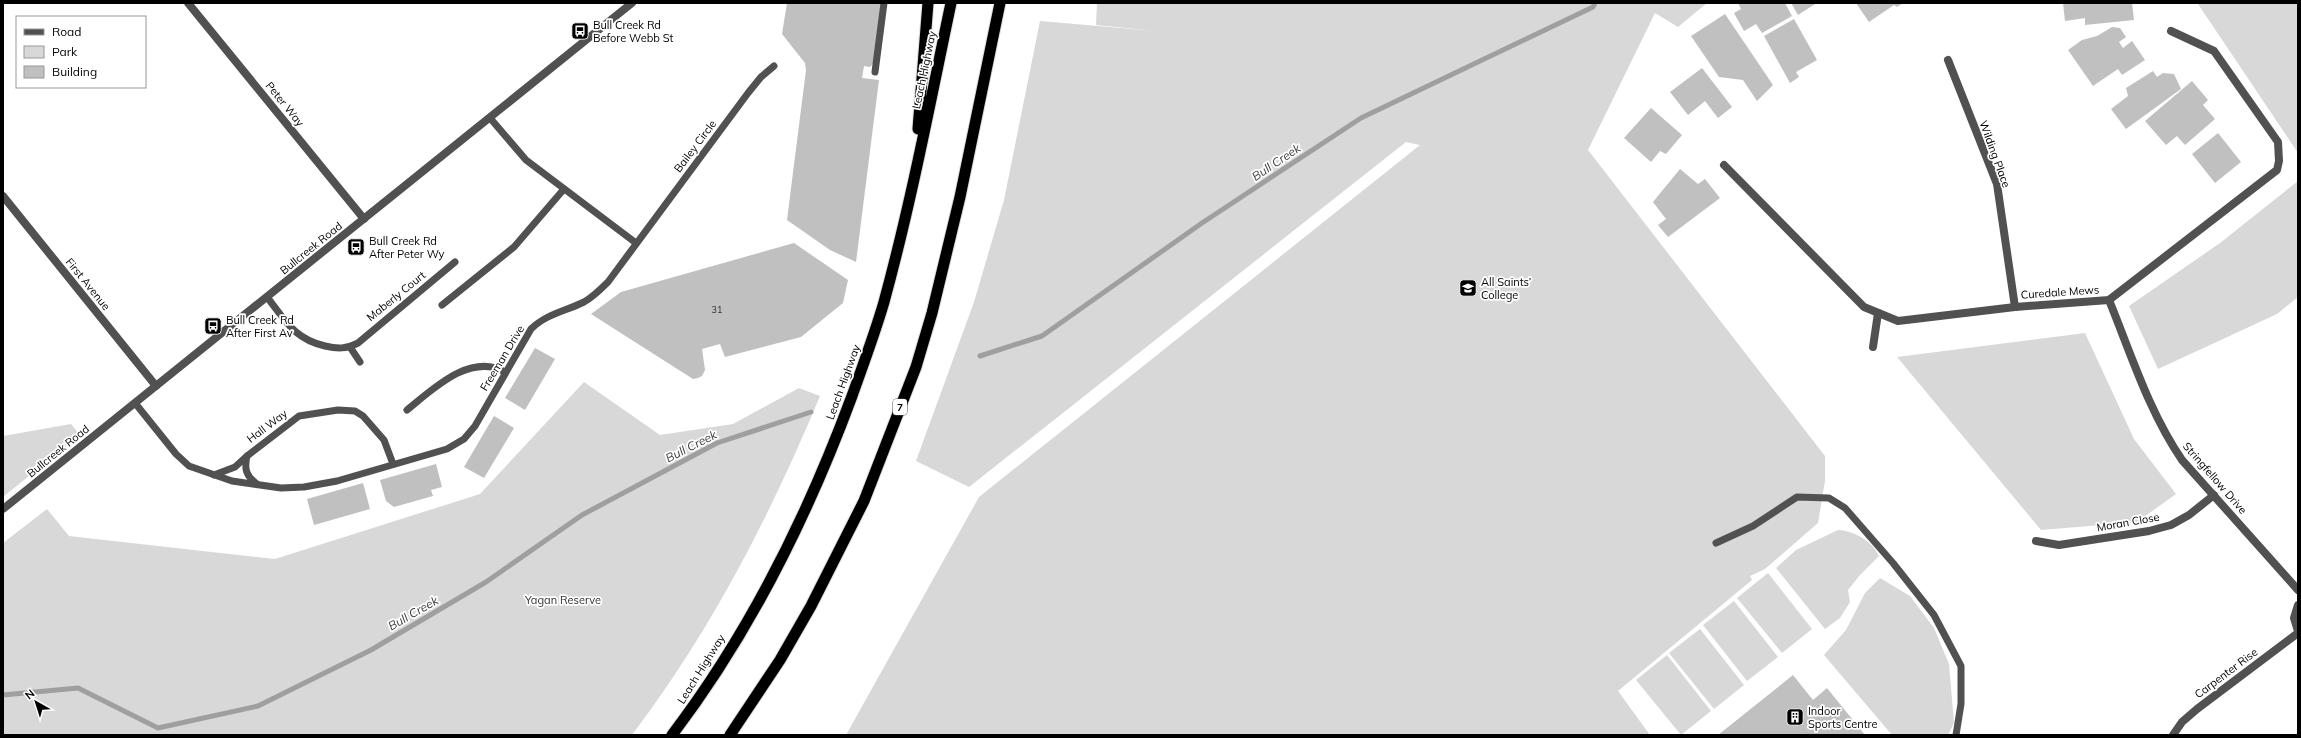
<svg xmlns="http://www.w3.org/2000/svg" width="2301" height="738" font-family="Mulish,sans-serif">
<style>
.green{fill:#d8d8d8}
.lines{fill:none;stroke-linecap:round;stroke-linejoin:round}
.stream{stroke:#9f9f9f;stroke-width:5}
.building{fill:#c0c0c0}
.trunk-casing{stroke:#dbdbdb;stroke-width:13}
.service{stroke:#515151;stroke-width:7}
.minor{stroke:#515151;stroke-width:8}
.tertiary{stroke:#515151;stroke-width:8}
.trunk{stroke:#000;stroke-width:11}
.labels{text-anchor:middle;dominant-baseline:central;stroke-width:3.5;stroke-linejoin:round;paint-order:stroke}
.number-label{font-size:9px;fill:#303030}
.shield{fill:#fff;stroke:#4c4c4c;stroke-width:1}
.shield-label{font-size:10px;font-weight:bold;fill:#000}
.poi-label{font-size:11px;fill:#000;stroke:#fff;text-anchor:start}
.street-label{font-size:11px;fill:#000;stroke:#fff}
.park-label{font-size:11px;fill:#2f2f2f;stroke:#fff}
.water-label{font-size:12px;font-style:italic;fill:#404040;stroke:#fff}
</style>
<rect width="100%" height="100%" fill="#fff"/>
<g class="green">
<polygon points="1097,3 1707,3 1678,27 1655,13 1588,150 1825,456 1825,481 1818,523 1765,569 1750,576 1752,580 1618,691 1650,735 846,735 979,497 1420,145 1406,142 969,487 916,461 974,302 1004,200 1040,21 1156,31 1096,25"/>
<polygon points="2197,3 2298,3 2298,153 2198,4"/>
<polygon points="2298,181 2298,297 2277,314 2158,369 2129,306 2220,243"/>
<polygon points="2085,333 2134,439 2176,494 2137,522 2041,530 1897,357"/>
<path d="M584,382L660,435L733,424L799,388L820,396C770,516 711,631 632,735H3V543L47,509L69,536L275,559L480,494Z"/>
<polygon points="71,424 80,435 3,497 3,436"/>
<path d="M1838,530C1855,531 1872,541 1879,556L1860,575L1848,590L1850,602L1840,618L1825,629L1776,568L1796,550Z"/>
<polygon points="1768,573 1812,629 1782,653 1737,598"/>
<polygon points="1880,578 1910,596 1934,628 1949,664 1954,723 1948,735 1892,735 1824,655 1846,630 1865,593"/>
<polygon points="1734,601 1778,657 1747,681 1703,625"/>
<polygon points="1700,629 1744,685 1714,709 1669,653"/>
<polygon points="1667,655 1711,711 1681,735 1636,680"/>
</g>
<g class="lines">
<g class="stream">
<polyline points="980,356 1042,336 1202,223 1361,118 1593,7 1595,3"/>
<polyline points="3,695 78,688 158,728 258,706 371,650 486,582 582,515 717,443 811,412"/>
</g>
</g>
<g class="building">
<polygon points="787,3 882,3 873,64 870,67 864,66 862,78 879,80 856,262 830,250 787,220 806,70 805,63 782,34"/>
<polygon points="1738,3 1785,3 1792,16 1762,33 1756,24 1744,31 1734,13 1741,9"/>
<polygon points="1791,3 1814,3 1815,4 1798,15"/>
<polygon points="1856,3 1903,3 1897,7 1894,5 1869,22"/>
<polygon points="2063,3 2132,3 2134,20 2085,25 2085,18 2065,21"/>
<polygon points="1725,14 1773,85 1757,101 1743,80 1719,77 1691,36"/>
<polygon points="1794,19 1817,60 1796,72 1799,77 1790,83 1764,36"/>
<polygon points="2112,27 2120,28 2126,37 2119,42 2123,48 2132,41 2145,60 2122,75 2118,69 2093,86 2068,50 2082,40 2097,36"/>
<polygon points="1702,68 1732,107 1718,118 1705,101 1688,115 1670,92"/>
<polygon points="2153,71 2157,77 2163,73 2174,74 2181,89 2126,129 2111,109 2128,96 2126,88"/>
<polygon points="2192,81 2208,100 2203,105 2215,119 2185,145 2177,136 2166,145 2145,121"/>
<polygon points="1651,108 1682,135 1666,154 1660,151 1651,162 1624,138"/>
<polygon points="2218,133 2241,162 2215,183 2192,154"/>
<polygon points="1680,169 1698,184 1705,179 1720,198 1668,237 1658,225 1666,219 1653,202"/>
<polygon points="794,243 848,280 843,303 801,337 725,357 720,344 702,349 705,370 702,376 698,378 693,379 591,314 621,292"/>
<polygon points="535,348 555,359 525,410 505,398"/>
<polygon points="494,416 514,428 484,478 464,467"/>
<polygon points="436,464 442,487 431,490 433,496 394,507 386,501 380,480"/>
<polygon points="363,483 370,509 314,525 307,499"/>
<polygon points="1793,675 1813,700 1827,688 1865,735 1718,735"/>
</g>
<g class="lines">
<defs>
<g id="trunk">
<polyline points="918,129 928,3"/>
<path d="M672,735C749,634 808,515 852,396C863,365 875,333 884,302C911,203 930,103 951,3"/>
<polyline points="730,735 780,660 811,606 864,501 916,367 932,313 960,197 1000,3"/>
</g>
</defs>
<use href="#trunk" class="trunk-casing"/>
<g class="service">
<polyline points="875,72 884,3"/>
<polyline points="490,118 526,160 636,243"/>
<path d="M267,297C285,320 294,339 325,346C338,349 346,349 358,343L455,262"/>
<polyline points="442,305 514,247 564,189"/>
<polyline points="350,347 360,362"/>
<path d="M135,403L176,454L189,466L232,481L281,488L304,487L337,481L447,449L464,439L475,426L531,329C546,314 566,311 584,302C593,297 600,290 608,282L748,93L761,77L774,66"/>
<path d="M407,410C432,390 470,352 505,372"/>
<polyline points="214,475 235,467 247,456"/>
<path d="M257,484C246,476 244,469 247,456L299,416L338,410L355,411L363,416L384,440L393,464"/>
<polyline points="1716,543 1753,526 1797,497 1829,498 1845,508 1893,563 1934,615 1961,666 1961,704 1956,735"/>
</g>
<g class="minor">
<polyline points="188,3 364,219"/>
<polyline points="1948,60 1997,184 2015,307"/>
<polyline points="1724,165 1864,307 1898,321 2015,307 2109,300 2277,170 2279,161 2278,142 2214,51 2171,31"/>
<polyline points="3,196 156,386"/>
<path d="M2109,300C2131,354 2149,412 2182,460L2298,590"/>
<polyline points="1873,347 1878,313"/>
<polyline points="2036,541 2059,545 2149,531 2171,525 2189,515 2214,495"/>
<polyline points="2298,605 2294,618 2298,631"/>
<polyline points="2173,735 2182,722 2197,709 2298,633"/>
</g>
<polyline class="tertiary" points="3,509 632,3"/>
<use href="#trunk" class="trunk"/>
</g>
<defs>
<symbol id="bus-square" viewBox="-11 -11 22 22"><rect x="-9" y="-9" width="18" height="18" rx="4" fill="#000" stroke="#fff"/><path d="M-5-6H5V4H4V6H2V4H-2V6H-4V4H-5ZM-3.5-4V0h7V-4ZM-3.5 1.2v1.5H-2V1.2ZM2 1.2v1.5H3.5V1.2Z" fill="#fff"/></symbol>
<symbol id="school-square" viewBox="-11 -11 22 22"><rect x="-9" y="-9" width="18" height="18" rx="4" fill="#000" stroke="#fff"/><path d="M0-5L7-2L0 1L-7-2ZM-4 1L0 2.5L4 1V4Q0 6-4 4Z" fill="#fff"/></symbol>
<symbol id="building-square" viewBox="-11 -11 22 22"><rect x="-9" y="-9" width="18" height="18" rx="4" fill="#000" stroke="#fff"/><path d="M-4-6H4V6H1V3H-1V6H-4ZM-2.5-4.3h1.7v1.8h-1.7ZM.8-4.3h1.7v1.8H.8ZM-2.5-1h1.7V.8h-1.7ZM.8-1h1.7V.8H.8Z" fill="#fff"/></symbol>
</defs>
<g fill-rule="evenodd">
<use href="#bus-square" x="570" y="21" width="20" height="20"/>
<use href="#bus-square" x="346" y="237" width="20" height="20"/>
<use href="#school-square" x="1458" y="278" width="20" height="20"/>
<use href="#bus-square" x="203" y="316" width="20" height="20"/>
<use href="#building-square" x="1785" y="707" width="20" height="20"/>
</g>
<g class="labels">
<g class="number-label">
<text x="717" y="309">31</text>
</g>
<rect class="shield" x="893" y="399" width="14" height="16" rx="3"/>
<g class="shield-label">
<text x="900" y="407">7</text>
</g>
<g class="poi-label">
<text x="593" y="25">Bull Creek Rd<tspan x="593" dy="13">Before Webb St</tspan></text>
<text x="369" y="241">Bull Creek Rd<tspan x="369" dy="13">After Peter Wy</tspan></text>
<text x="1481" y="282">All Saints’<tspan x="1481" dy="13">College</tspan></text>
<text x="226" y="320">Bull Creek Rd<tspan x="226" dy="13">After First Av</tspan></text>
<text x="1808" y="711">Indoor<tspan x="1808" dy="13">Sports Centre</tspan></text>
</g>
<g class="street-label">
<text transform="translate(924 70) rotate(-78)">Leach Highway</text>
<text transform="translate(285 104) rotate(51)">Peter Way</text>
<text transform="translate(695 146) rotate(-53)">Bailey Circle</text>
<text transform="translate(1995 154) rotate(70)">Wilding Place</text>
<text transform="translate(311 248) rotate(-39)">Bullcreek Road</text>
<text transform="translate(88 284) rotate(51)">First Avenue</text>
<text transform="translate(2060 292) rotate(-4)">Curedale Mews</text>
<text transform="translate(396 296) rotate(-39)">Maberly Court</text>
<text transform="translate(502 358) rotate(-59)">Freeman Drive</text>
<text transform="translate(843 382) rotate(-70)">Leach Highway</text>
<text transform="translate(267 426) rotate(-37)">Hall Way</text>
<text transform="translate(58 451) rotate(-39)">Bullcreek Road</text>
<text transform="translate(2215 478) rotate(49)">Stringfellow Drive</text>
<text transform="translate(2128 522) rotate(-10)">Moran Close</text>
<text transform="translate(701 669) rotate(-58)">Leach Highway</text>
<text transform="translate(2226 673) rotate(-37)">Carpenter Rise</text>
</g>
<g class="park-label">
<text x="563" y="600">Yagan Reserve</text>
</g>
<g class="water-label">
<text transform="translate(1276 162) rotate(-34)">Bull Creek</text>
<text transform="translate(691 446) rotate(-27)">Bull Creek</text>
<text transform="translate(413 613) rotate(-30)">Bull Creek</text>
</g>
</g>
<rect width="2301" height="738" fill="none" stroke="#000000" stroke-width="8"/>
<rect x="16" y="16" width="130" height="72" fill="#ffffff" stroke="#999999"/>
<rect x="24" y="29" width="20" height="6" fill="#515151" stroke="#999999"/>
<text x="52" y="36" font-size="12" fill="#000000">Road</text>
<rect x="24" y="46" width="20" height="12" fill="#d8d8d8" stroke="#999999"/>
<text x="52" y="56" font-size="12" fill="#000000">Park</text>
<rect x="24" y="66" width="20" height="12" fill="#c0c0c0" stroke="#999999"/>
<text x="52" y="76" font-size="12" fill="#000000">Building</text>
<g transform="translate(36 702) rotate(321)" stroke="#ffffff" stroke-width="3" paint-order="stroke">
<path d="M0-3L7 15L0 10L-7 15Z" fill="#000000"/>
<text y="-6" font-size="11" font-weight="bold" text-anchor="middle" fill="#000000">N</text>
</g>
</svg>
